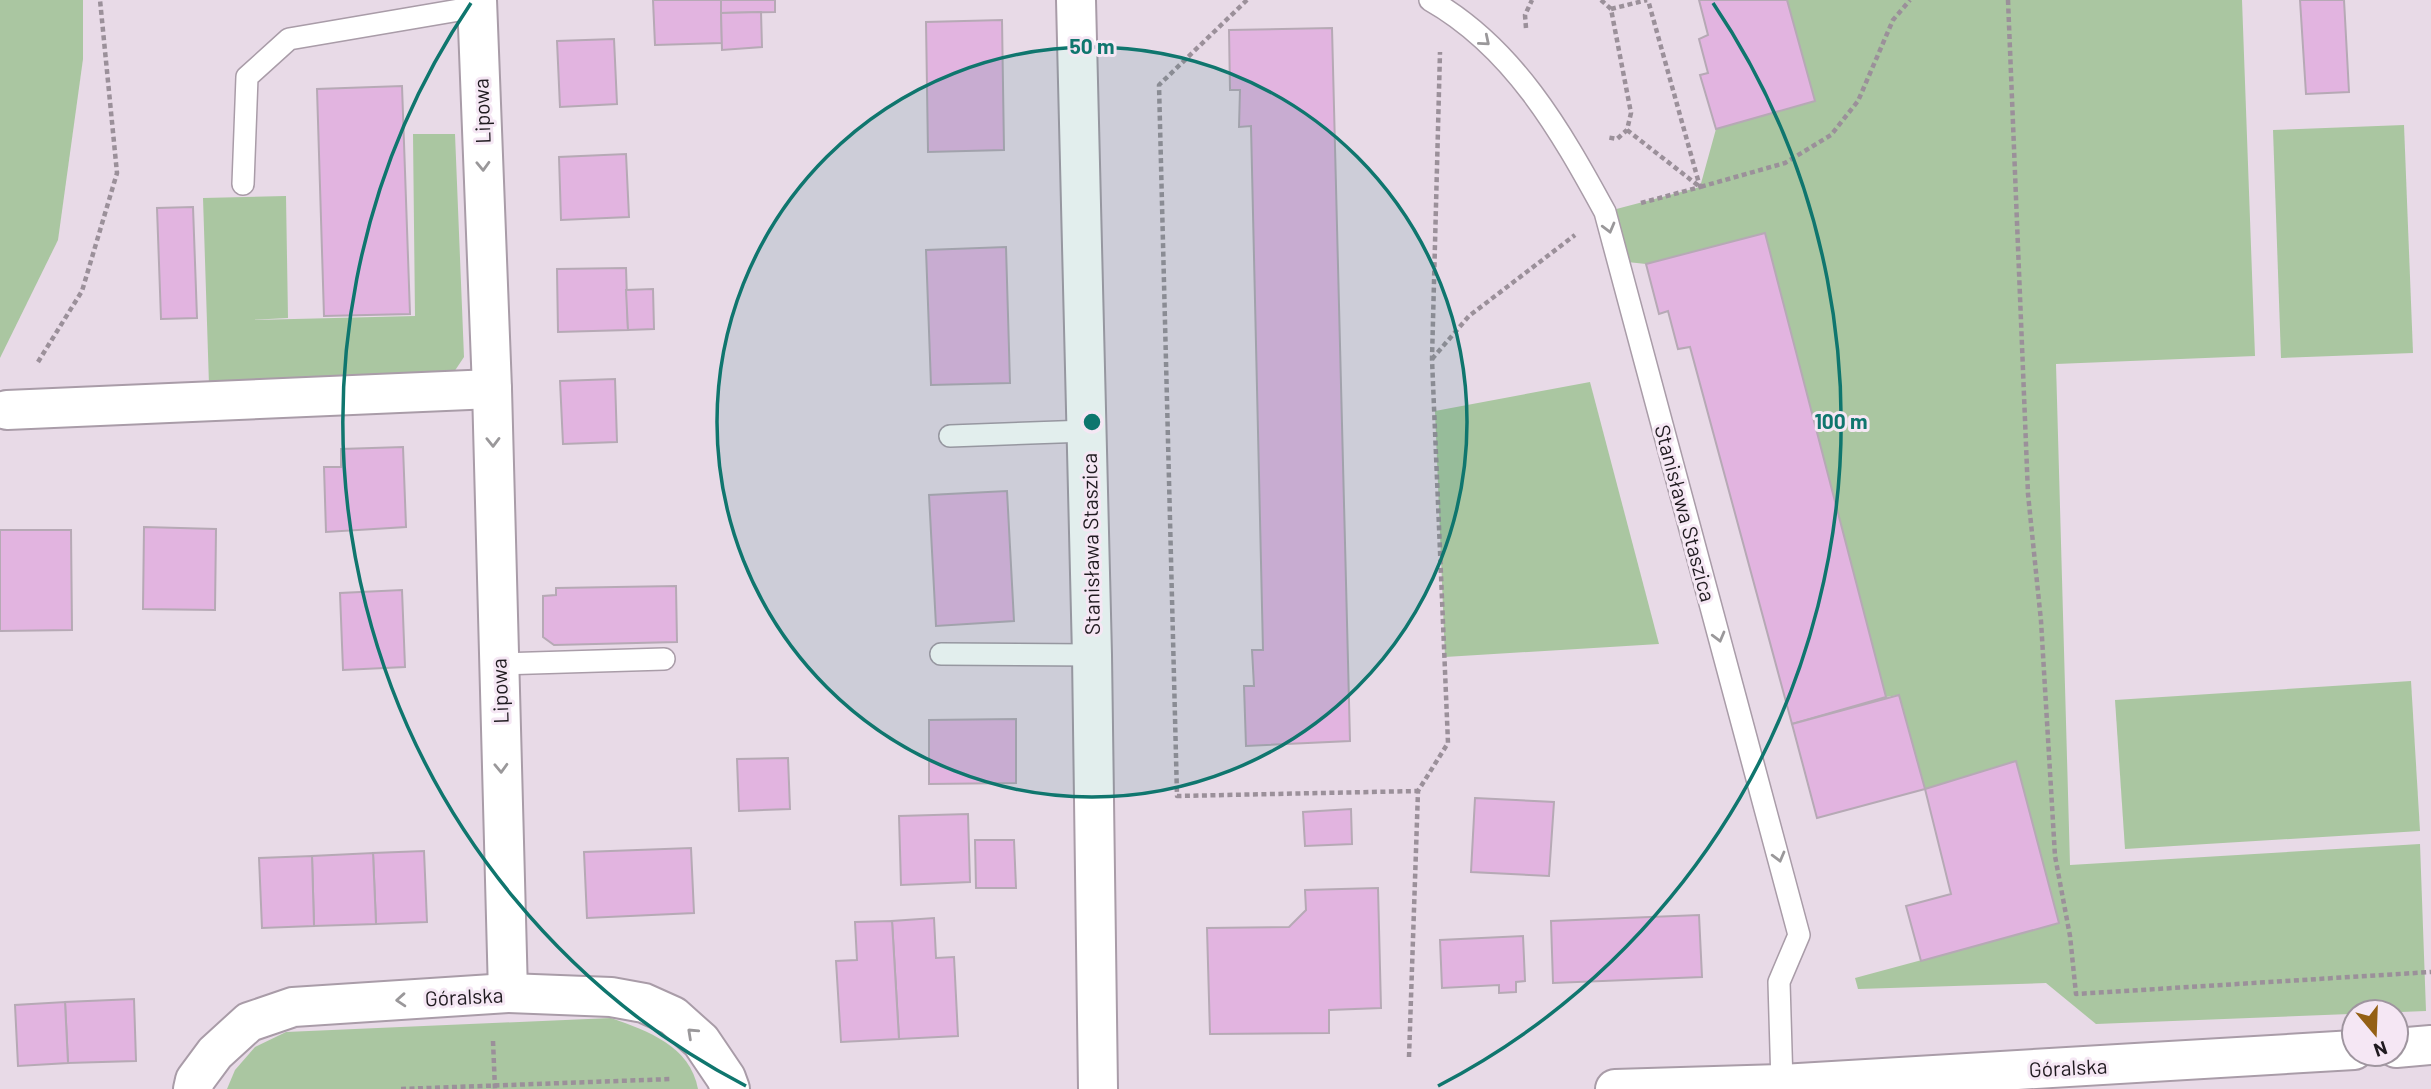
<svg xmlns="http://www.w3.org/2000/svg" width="2431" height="1089" font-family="Barlow,sans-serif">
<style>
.green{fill:#aac6a1}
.building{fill:#e2b4e0;stroke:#b6a9b5;stroke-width:2}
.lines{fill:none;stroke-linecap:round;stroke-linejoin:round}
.lane-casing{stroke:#a99ca8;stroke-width:24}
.street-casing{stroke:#a99ca8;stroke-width:42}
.secondary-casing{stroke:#a99ca8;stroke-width:42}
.path{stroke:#9b909a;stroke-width:4.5;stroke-dasharray:5 3.5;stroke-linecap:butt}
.lane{stroke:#fff;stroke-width:21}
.street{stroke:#fff;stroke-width:38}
.secondary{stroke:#fff;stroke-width:38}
.oneway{stroke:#9a989a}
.ring{fill:none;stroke:#0f766e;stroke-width:3.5}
.labels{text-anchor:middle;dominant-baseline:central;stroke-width:6;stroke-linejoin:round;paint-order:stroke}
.street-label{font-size:21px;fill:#1f1a1f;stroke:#f5e7f4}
.centre{fill:#0f766e;stroke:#f5e7f4;stroke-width:3.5}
.ring-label{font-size:21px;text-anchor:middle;font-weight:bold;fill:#0f766e;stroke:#f5e7f4;stroke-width:6;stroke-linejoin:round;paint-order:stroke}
</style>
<rect width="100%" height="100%" fill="#e8dae7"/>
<g class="green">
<polygon points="0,0 83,0 83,59 58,240 0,358"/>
<polygon points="1787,0 2242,0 2255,356 2056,364 2070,865 2420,844 2426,1011 2096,1024 2046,983 1858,989 1855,978 2059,923 2016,762 1925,789 1899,695 1886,697 1646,264 1618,261 1605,212 1700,187 1716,129 1815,101"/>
<polygon points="2404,125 2413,353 2281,358 2273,130"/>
<polygon points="413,134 455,134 464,357 450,378 209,385 203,198 286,196 288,318 251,320 415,316"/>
<polygon points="1590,382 1659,644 1445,657 1435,411"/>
<polygon points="2411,681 2420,831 2125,849 2115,700"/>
<path d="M611,1018C648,1031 690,1046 698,1089H227L235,1070L255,1047L286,1032Z"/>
</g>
<g class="building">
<polygon points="653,0 721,0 722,43 655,45"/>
<polygon points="721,0 775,0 775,12 721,13"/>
<polygon points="1699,0 1787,0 1815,101 1716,129 1700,75 1708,73 1699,39 1708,35"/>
<polygon points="2300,0 2344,0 2349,92 2306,94"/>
<polygon points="761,12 762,47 722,50 721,13"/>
<polygon points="1002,20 1004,150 928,152 926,22"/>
<polygon points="1332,28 1350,741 1246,746 1244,686 1254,686 1252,650 1263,650 1251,126 1239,127 1240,90 1230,90 1229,30"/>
<polygon points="614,39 617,104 560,107 557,41"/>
<polygon points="402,86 410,314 324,316 317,89"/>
<polygon points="626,154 629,217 561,220 559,157"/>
<polygon points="193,207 197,318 161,319 157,208"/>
<polygon points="1765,233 1886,697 1792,724 1690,347 1678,349 1668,311 1659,314 1646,264"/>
<polygon points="1006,247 1010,383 931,385 926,250"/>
<polygon points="626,268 628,330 558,332 557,269"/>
<polygon points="653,289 654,329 628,330 626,290"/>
<polygon points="615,379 617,442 563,444 560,381"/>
<polygon points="403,447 406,527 326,532 324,467 341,467 341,449"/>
<polygon points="1007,491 1014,621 936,626 929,495"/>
<polygon points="144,527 216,529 215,610 143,609"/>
<polygon points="0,530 71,530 72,630 0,631"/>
<polygon points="676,586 677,642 554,645 543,637 543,596 556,595 556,588"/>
<polygon points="402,590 405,667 343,670 340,593"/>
<polygon points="1899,695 1925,789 1817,818 1792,724"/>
<polygon points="1016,719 1016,783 929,784 929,720"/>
<polygon points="788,758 790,809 739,811 737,759"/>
<polygon points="2016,761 2059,923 1921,961 1906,906 1951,894 1925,789"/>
<polygon points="1475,798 1554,802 1549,876 1471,872"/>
<polygon points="1351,809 1352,844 1305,846 1303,812"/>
<polygon points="968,814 970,882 901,885 899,816"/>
<polygon points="975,840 1014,840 1016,888 976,888"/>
<polygon points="691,848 694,913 587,918 584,852"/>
<polygon points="424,851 427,922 376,924 373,853"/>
<polygon points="373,853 376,924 314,926 312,856"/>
<polygon points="312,856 314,926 262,928 259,858"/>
<polygon points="1378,888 1381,1008 1329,1010 1329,1033 1210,1034 1207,928 1289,927 1306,910 1305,890"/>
<polygon points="1699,915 1702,977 1553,983 1551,921"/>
<polygon points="934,918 936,958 954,957 958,1036 899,1039 892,921"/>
<polygon points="892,921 899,1039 841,1042 836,961 857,960 855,922"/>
<polygon points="1523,936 1525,981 1516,982 1516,992 1499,993 1499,985 1442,988 1440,940"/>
<polygon points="134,999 136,1061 68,1063 65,1002"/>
<polygon points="65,1002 68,1063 18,1066 15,1005"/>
</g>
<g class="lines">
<defs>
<g id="lane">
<path d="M1430,0C1513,47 1561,131 1605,212L1799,935L1779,982L1782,1084"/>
<polyline points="243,184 247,77 289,39 477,7"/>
<polyline points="950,436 1087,431"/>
<polyline points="941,654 1092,655"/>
<polyline points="499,664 664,659"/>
</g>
<g id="street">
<polyline points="477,0 492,389 508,993"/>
<polyline points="1076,0 1092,655 1098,1089"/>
<polyline points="7,410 492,389"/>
</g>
<g id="secondary">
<polyline points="2396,1048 2431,1045"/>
<polyline points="193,1089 195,1080 215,1053 249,1022 293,1007 508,993 611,997 644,1003 673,1016 701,1041 726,1078 730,1089"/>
<polyline points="1615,1089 1782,1084 2354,1050"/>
</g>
</defs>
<use href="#lane" class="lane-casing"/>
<use href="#street" class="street-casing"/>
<use href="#secondary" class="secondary-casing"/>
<g class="path">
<polyline points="1247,0 1159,85 1177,796 1418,791"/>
<polyline points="1601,0 1611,9 1631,113 1627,130 1617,139 1606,137"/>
<polyline points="2008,0 2028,494 2041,621 2055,856 2070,936 2076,994 2431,972"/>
<polyline points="1611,9 1647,0"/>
<polyline points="1526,28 1525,15 1532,0"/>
<polyline points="1627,130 1700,187 1785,163 1831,135 1858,101 1893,20 1910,0"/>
<polyline points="1641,203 1700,187 1648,0"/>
<polyline points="1432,359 1469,316 1575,235"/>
<polyline points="38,362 82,291 117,173 100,0"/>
<polyline points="493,1041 495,1089"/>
<polyline points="1409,1057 1418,791 1448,743 1432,359 1440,52"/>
<polyline points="401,1089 672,1079"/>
</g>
<use href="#lane" class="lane"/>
<use href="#street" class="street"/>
<use href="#secondary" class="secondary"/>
</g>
<defs><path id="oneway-chevron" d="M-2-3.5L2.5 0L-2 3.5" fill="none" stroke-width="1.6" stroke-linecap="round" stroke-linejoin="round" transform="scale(1.75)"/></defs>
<g class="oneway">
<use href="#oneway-chevron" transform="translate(1485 41) rotate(40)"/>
<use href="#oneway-chevron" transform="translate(483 166) rotate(88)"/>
<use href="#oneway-chevron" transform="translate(1609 228) rotate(75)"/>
<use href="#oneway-chevron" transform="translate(493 442) rotate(89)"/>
<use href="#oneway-chevron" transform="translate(1719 637) rotate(75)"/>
<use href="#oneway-chevron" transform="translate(501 768) rotate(88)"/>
<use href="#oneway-chevron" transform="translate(1779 857) rotate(75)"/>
<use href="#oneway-chevron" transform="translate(401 1000) rotate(176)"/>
<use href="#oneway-chevron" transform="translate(692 1033) rotate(-137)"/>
</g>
<circle cx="1092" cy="422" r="375" fill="#0f766e" fill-opacity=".12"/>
<g class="ring">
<circle cx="1092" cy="422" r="375"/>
<path d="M746 1086A749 749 0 0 1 471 3M1713 3A749 749 0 0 1 1438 1086"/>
</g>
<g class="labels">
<g class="street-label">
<text transform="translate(481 111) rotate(-92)">Lipowa</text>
<text transform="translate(1686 513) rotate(75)">Stanisława Staszica</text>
<text transform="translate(1090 544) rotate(-91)">Stanisława Staszica</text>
<text transform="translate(499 691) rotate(-92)">Lipowa</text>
<text transform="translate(464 996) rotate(-3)">Góralska</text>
<text transform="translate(2068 1067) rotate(-3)">Góralska</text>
</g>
</g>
<circle cx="1092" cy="422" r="10" class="centre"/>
<g class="ring-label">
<text x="1092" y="54">50 m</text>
<text x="1841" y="429">100 m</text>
</g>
<g transform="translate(2375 1033) rotate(161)"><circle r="33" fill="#f5e7f4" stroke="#9f959f" stroke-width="2"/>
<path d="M0-5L12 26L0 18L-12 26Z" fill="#946014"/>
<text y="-10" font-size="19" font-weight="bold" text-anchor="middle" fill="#1f1a1f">N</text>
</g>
</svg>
